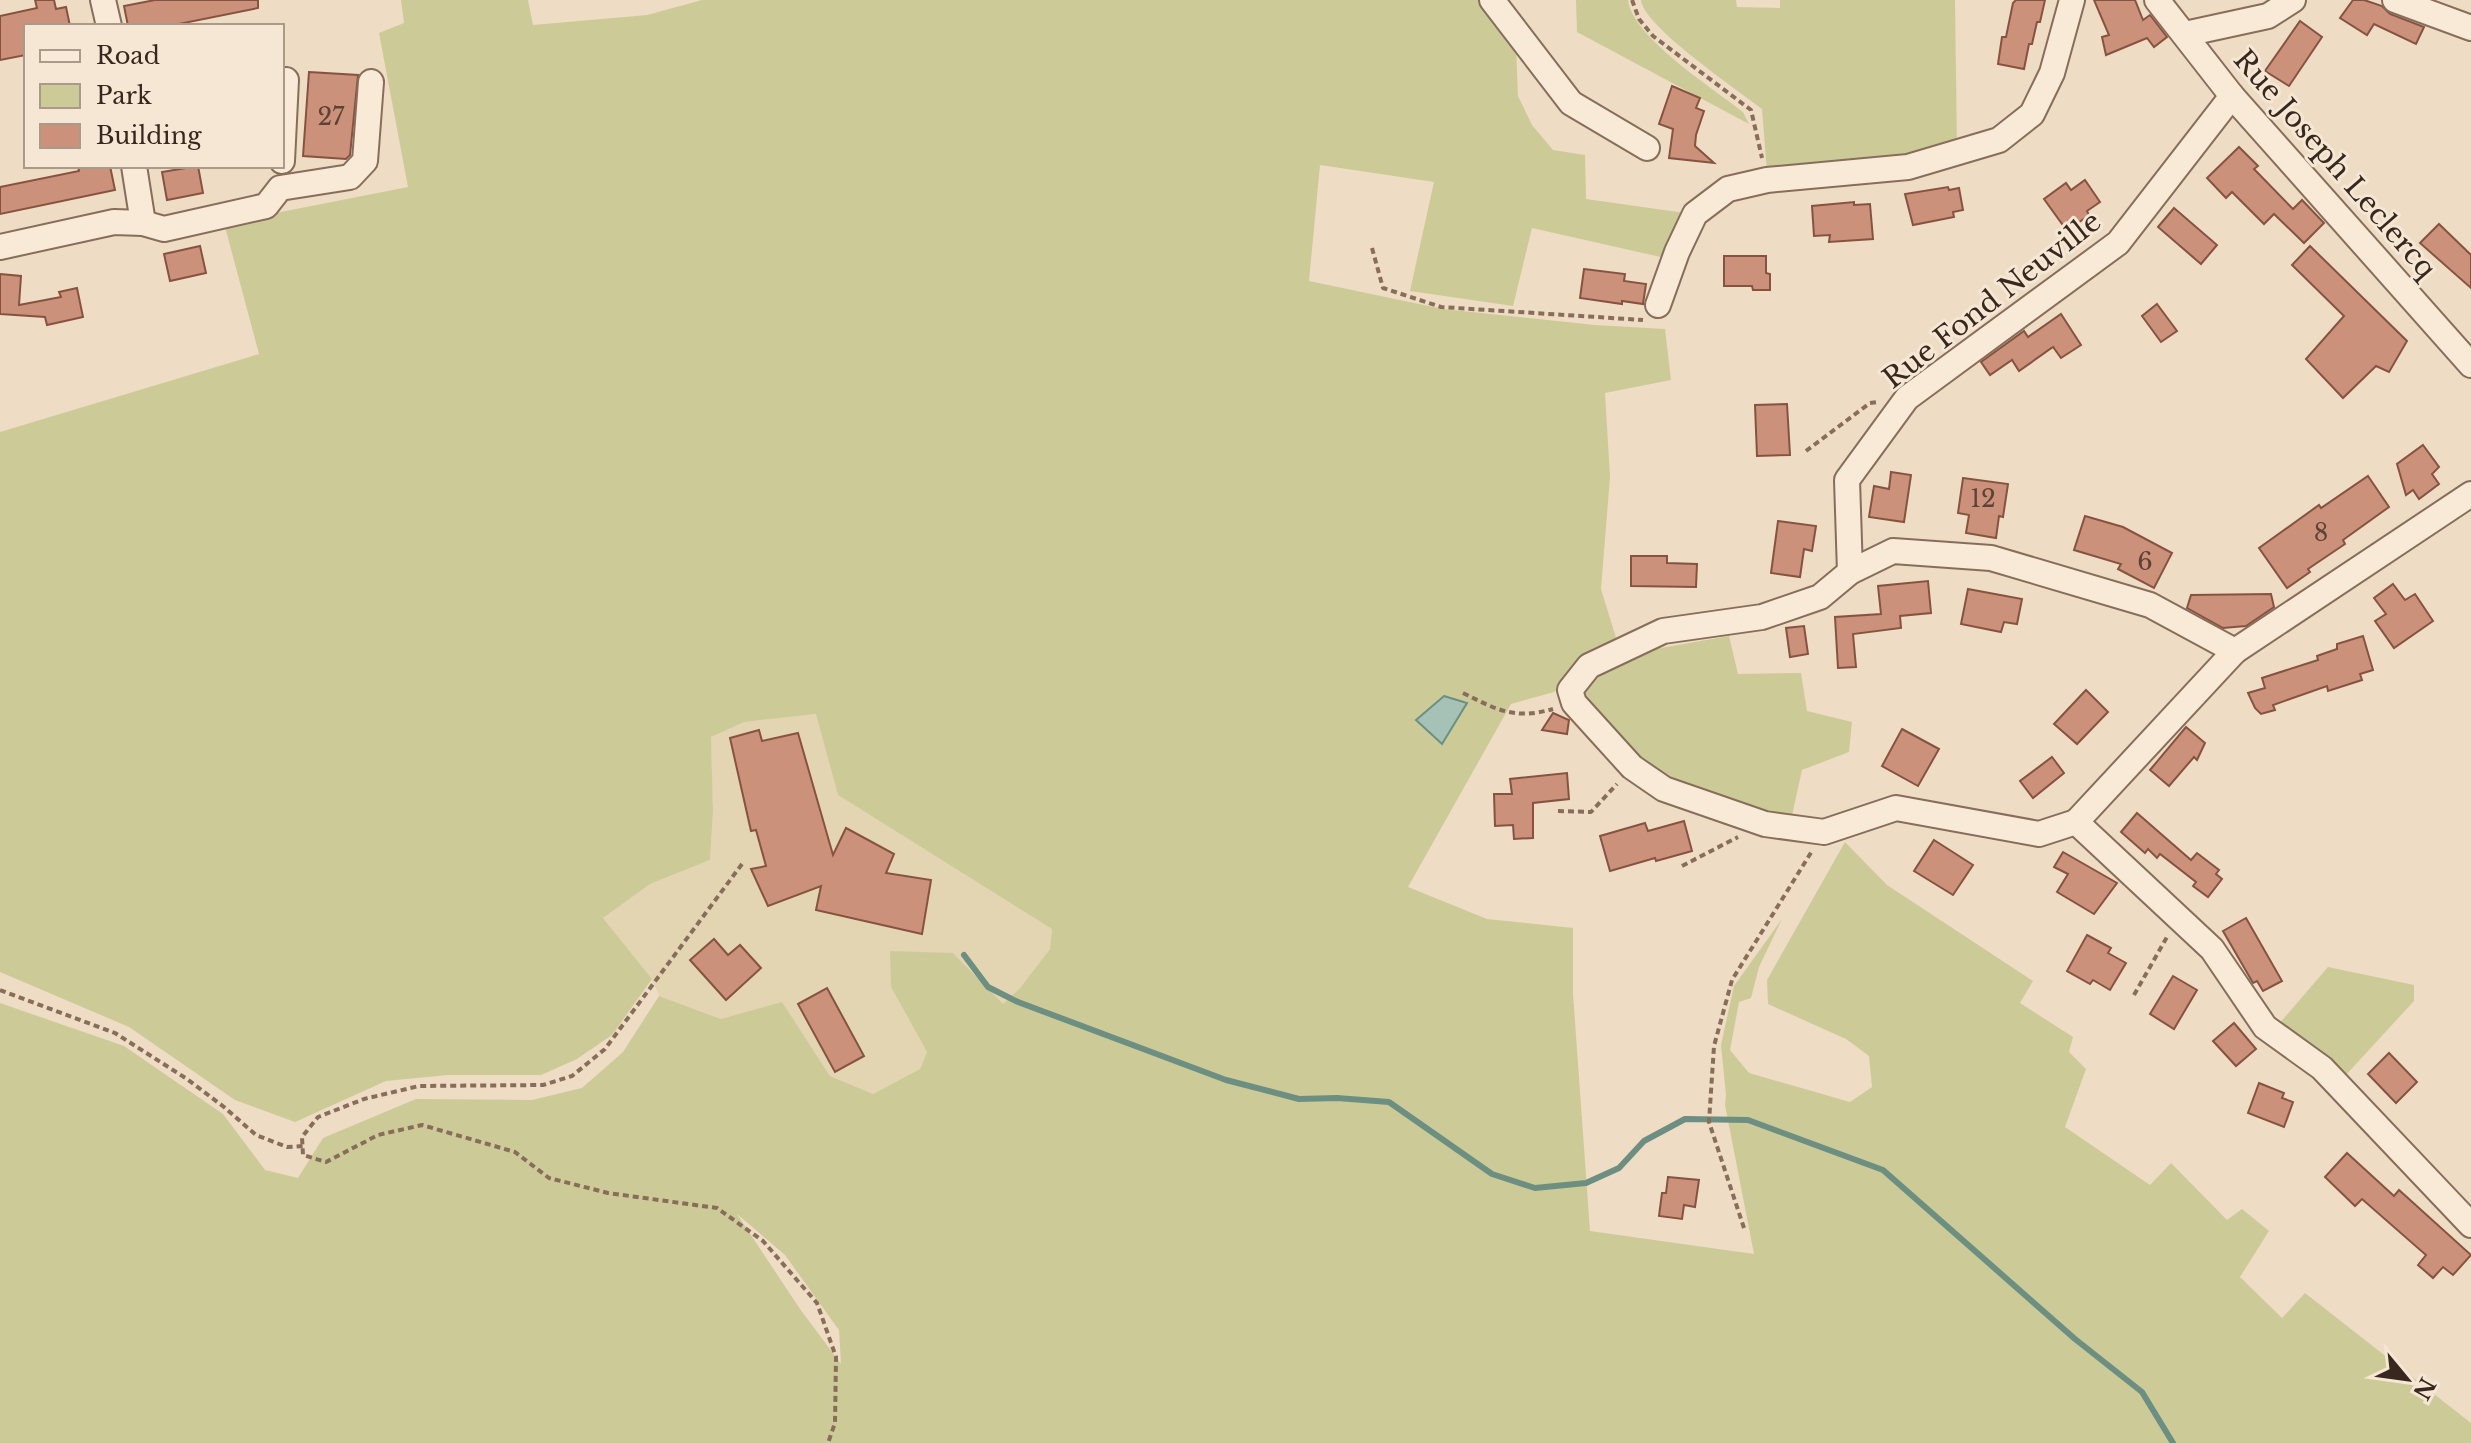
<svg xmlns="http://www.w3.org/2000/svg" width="2471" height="1443" font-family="'Libre Baskerville',serif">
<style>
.farmland{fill:#e3d4b2}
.green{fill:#cccb98;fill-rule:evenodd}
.water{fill:#a6c1b5;stroke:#6d8f82;stroke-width:2}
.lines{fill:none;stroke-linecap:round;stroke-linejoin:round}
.stream{stroke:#6d8f82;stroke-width:6}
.building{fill:#cb917a;stroke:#875341;stroke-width:2}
.minor-casing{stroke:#886d5b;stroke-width:28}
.path{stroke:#886d5b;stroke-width:4;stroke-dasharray:6 4;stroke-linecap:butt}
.minor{stroke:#f8ead7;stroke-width:24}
.labels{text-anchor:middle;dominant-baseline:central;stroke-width:6;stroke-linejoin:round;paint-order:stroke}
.number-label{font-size:24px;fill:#5d4235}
.street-label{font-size:28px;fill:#38271e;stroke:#f5e7d4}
</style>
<rect width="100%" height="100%" fill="#eedcc4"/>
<polygon class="farmland" points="817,714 838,795 1052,929 1050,949 1020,988 1003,1005 953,953 891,987 927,1052 920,1069 873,1094 830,1076 782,1003 721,1019 659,996 652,979 603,918 650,884 710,860 713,811 711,737 744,722"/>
<g class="green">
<path d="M401,0H528L533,25L647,15L702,0H1482L1516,46L1518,96L1532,125L1553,150L1585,155L1586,199L1685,213L1665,258L1532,228L1513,306L1410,291L1434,182L1320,165L1309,281L1443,309L1595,325L1665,329L1671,380L1605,393L1610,477L1601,589L1617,641L1591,656L1554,692L1511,704L1408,887L1487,919L1573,928V994L1590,1231L1754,1254L1725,1105L1726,1095L1721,1045L1734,986L1782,919L1759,967L1751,998L1739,1002L1730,1050L1749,1073L1850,1102L1872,1087L1869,1056L1846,1039L1768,1004L1767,980L1845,842L1887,885L2033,981L2020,1003L2073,1037L2069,1052L2086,1069L2065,1127L2150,1185L2171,1163L2227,1220L2242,1209L2269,1231L2240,1277L2282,1318L2305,1293L2471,1423V1443H0V1003L124,1046L223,1114L265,1170L298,1178L323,1138L416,1099L532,1100L582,1088L623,1052L659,996L721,1019L782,1002L830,1076L873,1094L920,1069L927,1052L891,987L890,951L953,953L1003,1004L1020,988L1050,949L1052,929L838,795L816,714L744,722L711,737L713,811L710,860L650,884L603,918L652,979L612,1035L577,1059L541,1075H448L386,1081L295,1122L235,1100L129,1027L0,972V432L259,354L224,223L408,187L379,33L404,23ZM737,1214L785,1255L839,1330L841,1364L800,1309Z"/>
<path d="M1576,0H1628C1632,37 1713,88 1743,112L1749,124L1577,32Z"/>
<path d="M1641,0H1736L1737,7L1780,8V0H1955L1957,151L1767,172L1762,109C1739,91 1643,26 1641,0Z"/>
<polygon points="1729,636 1738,674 1801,673 1807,711 1852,722 1849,752 1802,770 1791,820 1669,783 1626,758 1579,691 1632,653"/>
<polygon points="2328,967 2414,985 2414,1001 2345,1076 2278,1025"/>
</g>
<polygon class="water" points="1444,696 1467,703 1442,744 1416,720"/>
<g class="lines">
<polyline class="stream" points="964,955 988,987 1018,1002 1226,1080 1299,1099 1337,1098 1389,1102 1492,1174 1535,1188 1586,1183 1619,1168 1644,1141 1685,1119 1748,1120 1883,1170 2075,1339 2142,1392 2173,1443"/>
</g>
<g class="building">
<polygon points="35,0 54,0 56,9 66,7 70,26 26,26 26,55 0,60 0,16 37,8"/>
<polygon points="155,0 258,0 258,8 169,26 128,26 124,6"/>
<polygon points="2016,0 2045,0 2040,22 2037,22 2032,44 2029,44 2024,69 1998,64 2002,37 2006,37 2013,3"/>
<polygon points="2094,0 2135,0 2143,20 2150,15 2167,37 2154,47 2147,38 2106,55 2102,37 2109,35"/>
<polygon points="2353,0 2364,0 2382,6 2390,14 2424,27 2416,44 2374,24 2367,35 2340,18"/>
<polygon points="2300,21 2322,37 2289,86 2265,71"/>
<polygon points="309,72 358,75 350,155 346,159 303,156"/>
<polygon points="1672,86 1700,98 1696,108 1704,111 1696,135 1695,146 1714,163 1669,158 1673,129 1659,124"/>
<polygon points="2239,147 2258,166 2254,169 2293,209 2302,200 2324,223 2304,243 2274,214 2264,224 2232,192 2226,198 2207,178"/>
<polygon points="78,166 110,166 115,190 0,214 0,187 79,171"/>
<polygon points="198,166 203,193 167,200 162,172"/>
<polygon points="2085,180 2100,202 2087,211 2089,215 2074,226 2072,223 2065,228 2044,199 2066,183 2071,190"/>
<polygon points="1948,187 1949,190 1959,188 1963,210 1953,212 1954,217 1913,225 1905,194"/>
<polygon points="1854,202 1854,205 1870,204 1873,239 1829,242 1830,235 1814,236 1812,206"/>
<polygon points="2174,208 2217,245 2201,264 2158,227"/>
<polygon points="2439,224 2471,255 2471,288 2420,243"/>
<polygon points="200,246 206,273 170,281 164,254"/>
<polygon points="2310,246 2407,341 2389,372 2376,366 2343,398 2306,359 2344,316 2292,265"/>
<polygon points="1724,256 1766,256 1766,273 1770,274 1770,290 1753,290 1752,286 1724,286"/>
<polygon points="1584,269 1625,274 1624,281 1646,284 1643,304 1622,301 1622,304 1580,298"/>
<polygon points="0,274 21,276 19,305 61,297 59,292 77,288 83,317 47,325 45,317 0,314"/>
<polygon points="2157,304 2177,331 2161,342 2142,316"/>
<polygon points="2061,314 2081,345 2061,358 2053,347 2019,371 2012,360 1990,375 1981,362 2024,331 2028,337"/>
<polygon points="1787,404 1790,455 1757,456 1755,405"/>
<polygon points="2423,445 2439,467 2432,474 2439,484 2419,499 2413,490 2406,495 2397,464"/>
<polygon points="1891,472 1911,475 1904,522 1869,517 1874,486 1889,489"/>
<polygon points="2368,476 2389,507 2343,540 2345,544 2308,569 2310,572 2287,588 2259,548 2319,505 2321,508"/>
<polygon points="1963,478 2008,484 2003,517 1999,516 1996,538 1966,533 1969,515 1958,513"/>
<polygon points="2085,516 2123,527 2172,553 2154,588 2118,569 2121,564 2074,550"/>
<polygon points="1778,521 1816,526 1812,551 1804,549 1800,577 1771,573"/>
<polygon points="1631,556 1667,556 1667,563 1697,564 1696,587 1631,586"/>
<polygon points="1928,581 1931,613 1900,616 1901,628 1853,634 1856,667 1838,668 1835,617 1881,614 1878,586"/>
<polygon points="2393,584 2405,600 2415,594 2433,621 2394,648 2375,621 2386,614 2374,598"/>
<polygon points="1968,589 2022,599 2017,624 2004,622 2001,632 1961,624"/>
<polygon points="2271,594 2274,607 2246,626 2223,628 2187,608 2191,595"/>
<polygon points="1804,626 1808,654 1790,657 1786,628"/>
<polygon points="2363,636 2373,670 2360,674 2362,680 2328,691 2327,686 2273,705 2275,710 2261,714 2255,708 2248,693 2265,688 2262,678 2318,660 2317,656 2337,649 2337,644"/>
<polygon points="2086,690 2108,712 2077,744 2054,724"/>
<polygon points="1553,713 1569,720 1567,734 1542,730"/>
<polygon points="2186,727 2205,743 2197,760 2194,757 2169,786 2150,770"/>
<polygon points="1902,729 1939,749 1918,786 1882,766"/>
<polygon points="759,730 762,741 798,733 833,855 846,828 894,854 886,873 931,880 922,934 816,910 821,886 768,906 751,869 766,866 756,830 751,831 730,738"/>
<polygon points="2052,757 2064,773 2033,798 2020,781"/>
<polygon points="1567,773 1569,799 1533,803 1533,838 1514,839 1513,825 1495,826 1494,794 1512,794 1510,779"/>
<polygon points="2137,813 2191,860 2197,853 2219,870 2216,874 2222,879 2208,897 2193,886 2196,882 2160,854 2157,858 2148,849 2145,853 2121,832"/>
<polygon points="1684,821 1692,851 1656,861 1655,858 1610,871 1600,836 1645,823 1648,831"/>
<polygon points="1934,840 1973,865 1953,895 1914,871"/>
<polygon points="2063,852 2117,883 2094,914 2057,892 2068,874 2054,867"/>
<polygon points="2246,918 2282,981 2263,991 2257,981 2253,983 2223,931"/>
<polygon points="2087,935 2111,948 2108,953 2126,963 2110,990 2093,980 2090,984 2067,971"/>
<polygon points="714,939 728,955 740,945 761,968 726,1000 690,960"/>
<polygon points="2173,976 2197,990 2174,1029 2150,1014"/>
<polygon points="827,988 864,1056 835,1072 798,1004"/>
<polygon points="2234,1023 2256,1049 2236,1066 2213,1041"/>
<polygon points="2389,1053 2417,1082 2396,1103 2368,1074"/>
<polygon points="2259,1083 2284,1093 2282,1098 2293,1102 2284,1127 2248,1113"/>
<polygon points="2347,1153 2394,1196 2399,1190 2471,1255 2453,1275 2443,1267 2433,1278 2418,1265 2426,1255 2362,1199 2355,1206 2325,1177"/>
<polygon points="1668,1177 1699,1180 1695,1207 1684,1205 1682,1219 1659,1216 1662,1193 1666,1193"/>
</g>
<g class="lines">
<defs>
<g id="minor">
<polyline points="103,0 109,26"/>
<polyline points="1492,0 1571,103 1647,148"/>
<polyline points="2157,0 2232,96 2471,365"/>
<polyline points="2395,0 2471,28"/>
<polyline points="2185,34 2268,16 2293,0"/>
<polyline points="282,161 286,80"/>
<polyline points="134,166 143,223"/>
<polyline points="0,247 114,222 143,223 164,229 266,206 280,188 350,177 365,161 371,82"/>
<polyline points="1658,305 1677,252 1695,214 1728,189 1767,180 1908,167 1999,140 2032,114 2052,73 2072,0"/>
<polyline points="1850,572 1847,480 1907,398 2118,243 2232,96"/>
<polyline points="2235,651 2150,605 1991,558 1893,551 1850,572 1820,597 1762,617 1663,631 1589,666 1570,690 1574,703 1632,767 1664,789 1765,824 1824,832 1896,808 2039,834 2076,822 2212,949 2265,1027 2322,1068 2471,1225"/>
<polyline points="2076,822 2235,651 2471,494"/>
</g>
</defs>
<use href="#minor" class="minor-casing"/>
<g class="path">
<polyline points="1632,0 1639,19 1653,36 1751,110 1762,158"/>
<polyline points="1372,248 1383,288 1441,307 1643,320"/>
<polyline points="1806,451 1870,403 1877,402"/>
<path d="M1463,693C1497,710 1515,720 1553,709"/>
<polyline points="1558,811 1591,812 1617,784"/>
<polyline points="742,864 605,1049 572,1076 543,1085 419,1086 364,1099 318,1117 302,1137 303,1155 326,1162 378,1135 422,1125 515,1152 549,1178 608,1193 717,1208 763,1241 817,1303 836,1357 835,1423 828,1443"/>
<polyline points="1682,866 1738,837"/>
<polyline points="0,990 115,1033 187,1079 224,1107 256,1135 287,1147 303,1146"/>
<polyline points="2134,995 2167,937"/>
<polyline points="1744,1228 1709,1122 1714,1046 1732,980 1812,851"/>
</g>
<use href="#minor" class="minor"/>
</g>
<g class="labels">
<g class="number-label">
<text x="331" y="116">27</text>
<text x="1983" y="498">12</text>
<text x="2321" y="532">8</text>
<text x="2145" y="561">6</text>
</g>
<g class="street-label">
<text transform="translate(2335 164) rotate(49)">Rue Joseph Leclercq</text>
<text transform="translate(1992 300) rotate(-38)">Rue Fond Neuville</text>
</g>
</g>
<rect x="24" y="24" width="260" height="144" fill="#f5e7d4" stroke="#a99a8b" stroke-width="2"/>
<rect x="40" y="50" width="40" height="12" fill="#f8ead7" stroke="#a99a8b" stroke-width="2"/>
<text x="96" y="64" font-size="24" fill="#38271e">Road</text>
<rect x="40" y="84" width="40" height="24" fill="#cccb98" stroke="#a99a8b" stroke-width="2"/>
<text x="96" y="104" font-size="24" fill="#38271e">Park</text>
<rect x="40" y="124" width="40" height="24" fill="#cb917a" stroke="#a99a8b" stroke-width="2"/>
<text x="96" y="144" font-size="24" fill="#38271e">Building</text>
<g transform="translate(2407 1379) rotate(119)" stroke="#f5e7d4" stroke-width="6" paint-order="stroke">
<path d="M0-6L14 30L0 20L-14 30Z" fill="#38271e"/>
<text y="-12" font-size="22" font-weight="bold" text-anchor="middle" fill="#38271e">N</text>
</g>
</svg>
